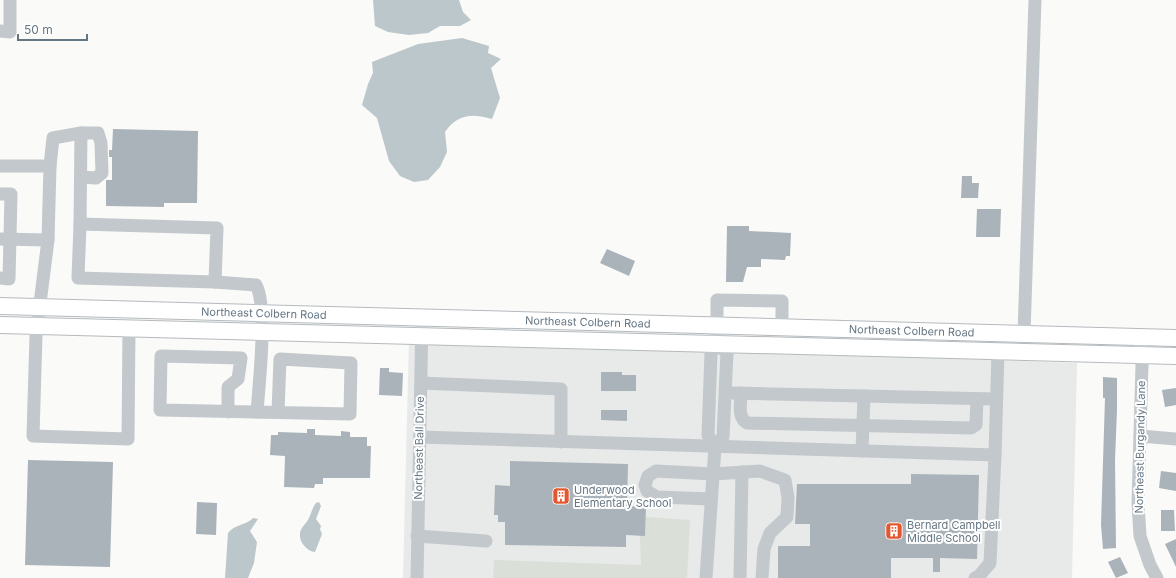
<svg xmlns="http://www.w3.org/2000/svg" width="1176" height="578" font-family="Inter,sans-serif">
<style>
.built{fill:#e8e9e9}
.green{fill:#dadfd7}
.water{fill:#bbc7cb}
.building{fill:#aab3b9}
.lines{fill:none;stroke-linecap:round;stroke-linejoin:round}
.major-casing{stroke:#b5babe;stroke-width:18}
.minor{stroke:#c3c8cc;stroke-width:13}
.major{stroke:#fff;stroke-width:16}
.labels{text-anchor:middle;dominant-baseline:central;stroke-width:4;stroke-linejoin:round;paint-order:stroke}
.street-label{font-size:11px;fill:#657683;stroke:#fff}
.poi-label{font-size:11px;fill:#657683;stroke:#fff;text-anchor:start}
</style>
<rect width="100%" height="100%" fill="#fafaf8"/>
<polygon class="built" points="409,338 1077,363 1072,578 403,578"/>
<polygon class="green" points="646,517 690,520 687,578 493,578 494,560 641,565 640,535 645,535"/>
<g class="water">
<polygon points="373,0 459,0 463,12 471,20 460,26 440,26 428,33 409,35 388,32 375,26"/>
<path d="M462,38L489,46L488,53L501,59L491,68L500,98L492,119C473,113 457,114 445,132L447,152L440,167L428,180L414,182L400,176L389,161L377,118L362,105L368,84L373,73L372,62L418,44Z"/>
<path d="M319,502L321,506L316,519L321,526L320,529L322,534L315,552C307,551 299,542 300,534C300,528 305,525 308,520C311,515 312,508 316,503Z"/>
<path d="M253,518L258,519L250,531L257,542L254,563L248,578H225L228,533C235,524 247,525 253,518Z"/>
</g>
<g class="building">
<polygon points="113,129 198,131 197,203 164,203 164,207 106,206 106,180 112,180 112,157 109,157 109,150 112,150"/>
<polygon points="962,176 972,176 972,183 979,183 978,198 961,198"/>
<polygon points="977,209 1001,209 1000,237 976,237"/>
<polygon points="727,226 749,226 749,231 791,233 790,256 786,256 785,260 761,259 761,267 747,267 743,282 726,282"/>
<polygon points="607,249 635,261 629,276 600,263"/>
<polygon points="380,368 389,368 389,372 403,373 402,396 379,395"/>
<polygon points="601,372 622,372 622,375 636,375 636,391 601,391"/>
<polygon points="1103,377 1117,378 1117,410 1115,460 1116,548 1103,549 1101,525 1105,398 1103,398"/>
<polygon points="1176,388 1176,405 1165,407 1162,390"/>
<polygon points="601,410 627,410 627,421 601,420"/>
<polygon points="307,429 315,429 315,435 341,436 341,431 350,432 350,437 367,437 367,446 371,446 370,478 323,478 323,484 315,484 314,488 284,487 285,456 270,455 271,435 278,435 278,432 307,433"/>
<polygon points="28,460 113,462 110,567 25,565"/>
<polygon points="510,461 628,464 627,506 646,507 645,536 626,535 626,547 505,545 505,522 498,522 498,515 494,515 495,485 510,486"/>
<polygon points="1161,471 1176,473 1176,491 1159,488"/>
<polygon points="911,474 979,475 977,559 940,558 940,572 933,572 933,558 891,558 891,578 778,578 778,546 810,546 810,524 795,524 797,484 911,484"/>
<polygon points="197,502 217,503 216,535 196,534"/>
<polygon points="1161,510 1174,510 1175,531 1161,531"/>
<polygon points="1176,539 1176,567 1165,544"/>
<polygon points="1120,557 1128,573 1116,578 1108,562"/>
</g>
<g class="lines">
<defs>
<g id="major">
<path id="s1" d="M0,306L1176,338"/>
<polyline points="0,325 1176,356"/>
</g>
</defs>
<use href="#major" class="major-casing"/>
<g class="minor">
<polyline points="0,31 10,32 10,0"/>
<polyline points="0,166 50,166 48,240 36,335 33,436 128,439 129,329"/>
<polyline points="50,166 53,138 81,133"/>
<polyline points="0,194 11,194 9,279 0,278"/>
<polygon points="80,224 217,228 215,282 78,278"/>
<polyline points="80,224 81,133 98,133 101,143 102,173 96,178 81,177"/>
<polyline points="0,239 48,240"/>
<path d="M215,282L256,285C268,307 259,383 257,412"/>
<polyline points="1024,334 1035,0"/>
<polyline points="1140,337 1142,365 1138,503 1140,536 1150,565 1157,578"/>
<polyline points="717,344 717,300 782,301 782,328"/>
<polyline points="421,383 561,389 561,442"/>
<polyline points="733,393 996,399"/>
<path d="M741,393C741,404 737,417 747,423L971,428L976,425L977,399"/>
<polyline points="228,412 228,387 238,379 241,358 161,356 160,410 350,414 351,363 280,359 278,412"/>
<polyline points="1140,436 1176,439"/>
<polyline points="420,437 995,455 990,563 980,575 975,578"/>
<polyline points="862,451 864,396"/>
<polyline points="995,455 998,352"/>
<polyline points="711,499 657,497 647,491 645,485 648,476 656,471 713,474 760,471 785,480 788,498 787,517 770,533 764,549 762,578"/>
<polyline points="417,536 486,541"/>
<polyline points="417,578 422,318"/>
<polyline points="706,578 715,447 708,435 711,353 717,344 727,353 723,437 715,447"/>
<polyline points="740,578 742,472"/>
</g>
<use href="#major" class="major"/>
</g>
<defs>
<symbol id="building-square" viewBox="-11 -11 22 22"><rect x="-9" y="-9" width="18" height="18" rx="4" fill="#e4572e" stroke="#fff"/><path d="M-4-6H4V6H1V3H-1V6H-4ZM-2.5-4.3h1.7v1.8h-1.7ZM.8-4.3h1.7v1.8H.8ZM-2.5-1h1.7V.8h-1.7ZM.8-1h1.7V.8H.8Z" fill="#fff"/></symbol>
</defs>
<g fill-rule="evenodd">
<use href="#building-square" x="551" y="486" width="20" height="20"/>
<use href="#building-square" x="884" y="521" width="20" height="20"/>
</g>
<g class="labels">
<g class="street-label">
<text stroke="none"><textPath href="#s1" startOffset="264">Northeast Colbern Road</textPath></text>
<text stroke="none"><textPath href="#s1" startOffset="588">Northeast Colbern Road</textPath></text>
<text stroke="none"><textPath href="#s1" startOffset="912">Northeast Colbern Road</textPath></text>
<text transform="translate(1140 447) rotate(-89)">Northeast Burgandy Lane</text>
<text transform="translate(419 448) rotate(-89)">Northeast Ball Drive</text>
</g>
<g class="poi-label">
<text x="574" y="490">Underwood<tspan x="574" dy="13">Elementary School</tspan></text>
<text x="907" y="525">Bernard Campbell<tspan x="907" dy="13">Middle School</tspan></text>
</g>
</g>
<path d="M18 34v6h69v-6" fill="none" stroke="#657683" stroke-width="2"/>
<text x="24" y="34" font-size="12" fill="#657683" stroke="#ffffff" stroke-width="3" paint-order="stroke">50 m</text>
</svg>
